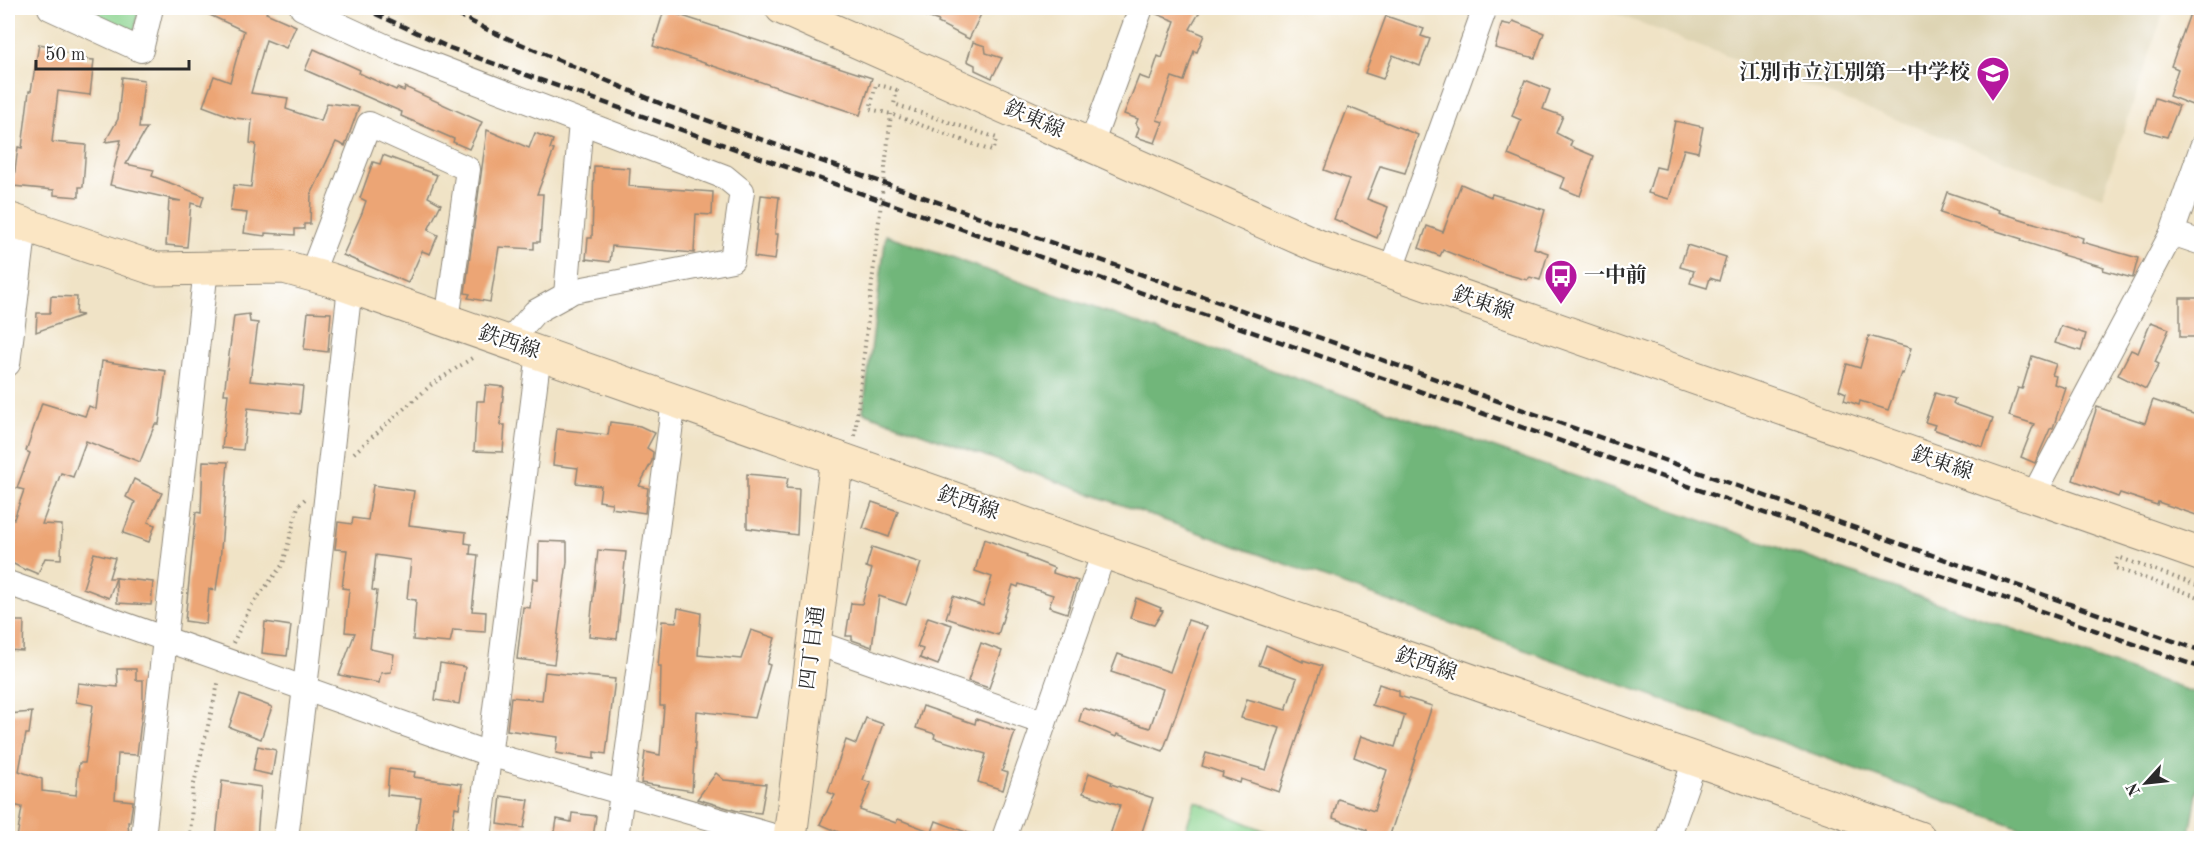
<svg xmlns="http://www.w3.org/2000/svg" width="2209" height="846" font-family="'Old Standard TT','Noto Serif JP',serif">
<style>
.built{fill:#ded4b4}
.green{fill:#8cd490;stroke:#5c805e;stroke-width:1.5}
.forest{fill:#71b67a;stroke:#4e7052;stroke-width:1.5}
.building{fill:#eca575}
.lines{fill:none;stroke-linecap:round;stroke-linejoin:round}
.street-casing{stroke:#8e8778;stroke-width:26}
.secondary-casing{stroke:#8e8778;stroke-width:35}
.path{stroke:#8e8778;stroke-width:4;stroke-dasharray:1.5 4.5;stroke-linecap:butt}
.street{stroke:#fff;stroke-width:24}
.secondary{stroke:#fbe6c4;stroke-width:33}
.rail{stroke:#2b2b2b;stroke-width:4.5;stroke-dasharray:9 4.5;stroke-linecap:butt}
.path-bridge{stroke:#8e8778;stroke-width:4;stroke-dasharray:1.5 4.5;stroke-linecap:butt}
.labels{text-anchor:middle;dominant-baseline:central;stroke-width:4.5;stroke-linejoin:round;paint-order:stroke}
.poi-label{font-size:21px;font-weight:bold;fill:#2b2b2b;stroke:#fff;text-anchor:end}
.street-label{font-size:21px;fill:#2b2b2b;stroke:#fff}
</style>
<rect width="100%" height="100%" fill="#fff"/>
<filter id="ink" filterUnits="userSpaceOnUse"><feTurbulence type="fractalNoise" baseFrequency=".0167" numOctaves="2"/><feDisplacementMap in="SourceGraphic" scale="12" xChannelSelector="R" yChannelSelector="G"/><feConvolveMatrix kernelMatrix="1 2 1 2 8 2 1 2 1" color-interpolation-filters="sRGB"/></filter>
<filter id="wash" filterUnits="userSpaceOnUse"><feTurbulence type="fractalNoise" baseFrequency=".008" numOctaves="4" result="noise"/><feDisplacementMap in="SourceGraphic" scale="24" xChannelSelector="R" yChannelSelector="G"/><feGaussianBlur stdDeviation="1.35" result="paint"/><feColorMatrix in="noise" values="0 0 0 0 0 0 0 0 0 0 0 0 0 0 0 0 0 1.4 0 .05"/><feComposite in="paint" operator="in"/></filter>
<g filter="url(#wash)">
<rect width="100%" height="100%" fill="#f0e3c6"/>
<polygon class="built" points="1600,8 2165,8 2102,197"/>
<g class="green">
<polygon points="88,8 139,8 135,31 87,14"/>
<polygon points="1919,8 2031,8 1926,14"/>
<polygon points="1195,801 1281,838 1183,838"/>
</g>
<polygon class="forest" points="886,235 2201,695 2201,773 2189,838 2048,838 863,412"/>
<g id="blocks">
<g class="building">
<polygon points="195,8 269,8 266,13 296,26 286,48 266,40 251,93 288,98 286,109 321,121 327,103 359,107 345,146 336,142 311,195 310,224 304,224 304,229 295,229 295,235 265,233 265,236 244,233 247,213 230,211 234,185 251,187 256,144 250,143 252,120 235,118 203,106 214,76 230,82 244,31"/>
<polygon points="907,8 984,8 969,39 938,23 939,21 906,10"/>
<polygon points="1155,8 1202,8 1190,29 1204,35 1197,52 1194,51 1184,81 1172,77 1157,120 1163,122 1155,143 1136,137 1139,128 1136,124 1138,119 1124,114 1139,76 1150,80 1158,56 1162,58 1175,21 1154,13"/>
<polygon points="2192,8 2202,8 2202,79 2192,105 2169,96 2178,69 2171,66"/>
<polygon points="664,10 872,78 860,115 653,46"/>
<polygon points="1386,16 1424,29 1421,36 1430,39 1420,66 1393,55 1383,79 1365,73"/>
<polygon points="1513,21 1544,33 1535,58 1495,48 1502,23 1511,25"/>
<polygon points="973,42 985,46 986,53 1002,58 992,78 975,70 975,65 967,61"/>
<polygon points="39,44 56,47 55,51 82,55 82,59 94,60 90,95 58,91 52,142 86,145 83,187 79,187 79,197 54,195 54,190 13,186 18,147 22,148 29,91 31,91"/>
<polygon points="314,49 360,70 359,73 396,90 397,88 404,91 405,87 482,122 469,149 453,142 454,139 401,116 402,112 305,70"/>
<polygon points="122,77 144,80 139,128 147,128 126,164 154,170 152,176 204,196 201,206 191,203 187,247 166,245 169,200 181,201 110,185 121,140 105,142 118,119"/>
<polygon points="1525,80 1550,90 1543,109 1563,116 1556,133 1572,141 1570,146 1594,156 1580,196 1561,188 1565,178 1508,155 1521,120 1512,116"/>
<polygon points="2155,98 2179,106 2167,137 2145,131"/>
<polygon points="1348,107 1418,135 1405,173 1380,166 1367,199 1388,207 1377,238 1334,219 1349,179 1324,170"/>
<polygon points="1675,121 1703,127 1698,152 1684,149 1669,199 1648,193 1656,167 1665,169"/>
<polygon points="487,130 529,148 535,133 553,140 550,149 554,150 537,194 543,194 540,242 534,242 534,249 499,247 490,302 468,298 470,294 465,293"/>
<polygon points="383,155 437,175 428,197 441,204 428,230 438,235 430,254 422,251 408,283 343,255 362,213 366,201 360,198 373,162 380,164"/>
<polygon points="594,166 630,168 629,186 713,192 712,215 696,214 694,253 612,246 610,262 586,259 588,238 592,238"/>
<polygon points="1461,184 1491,197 1492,194 1545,210 1534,248 1548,253 1540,280 1530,277 1527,280 1498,272 1443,250 1440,256 1419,248 1427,226 1443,232"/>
<polygon points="1947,192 1999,210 1998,212 2083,238 2082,242 2138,258 2133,277 2132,278 2103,270 2104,267 2062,255 2063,254 2021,241 2022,239 1940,213"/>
<polygon points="761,195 779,197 775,234 778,234 775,260 754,257"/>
<polygon points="1687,245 1726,257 1719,281 1710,278 1707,288 1690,283 1694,271 1680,267"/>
<polygon points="51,296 77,297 76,314 83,315 36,332 37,313 50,313"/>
<rect x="2180" y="298" width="22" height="39"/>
<polygon points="308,312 331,313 328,352 304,349"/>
<polygon points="249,314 250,322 258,323 250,381 303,386 300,414 248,408 243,450 222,448 228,394 224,394 234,316"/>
<polygon points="2151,322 2169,329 2155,362 2159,364 2146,389 2118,375 2131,350 2138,353"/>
<polygon points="2061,326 2086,334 2081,351 2055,343"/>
<polygon points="1869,336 1911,348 1903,374 1901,373 1888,410 1860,401 1859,405 1844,400 1846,393 1839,390 1847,364 1860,368"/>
<polygon points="2032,356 2056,364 2052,375 2056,376 2054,384 2066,388 2053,428 2050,429 2035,463 2021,457 2034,424 2009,416 2018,388 2022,389"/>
<polygon points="102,361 166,371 159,424 155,424 140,462 86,441 73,477 61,473 42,524 62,525 61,559 45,558 38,574 26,569 25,570 8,561 8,530 11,518 14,519 24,490 17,488 30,453 26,451 42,403 85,416 89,406 96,409"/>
<polygon points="486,385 504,387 500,425 505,425 503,452 474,451 477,401 484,401"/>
<polygon points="1935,393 1955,399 1953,403 1956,405 1993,418 1983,447 1933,429 1935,425 1925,422"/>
<polygon points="2153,400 2202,417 2202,517 2158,502 2157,505 2120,493 2118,497 2073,480 2097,407 2145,423"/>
<polygon points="610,422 640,426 655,433 647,448 653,452 652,461 639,486 648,488 645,513 611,508 612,503 599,501 601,486 576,483 578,468 553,465 557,429 608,435"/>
<polygon points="203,461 228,462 220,562 216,590 209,589 206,624 185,621 196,512 201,513"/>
<polygon points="747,474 788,478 786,488 799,489 797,535 747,528"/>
<polygon points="134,479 162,493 148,522 155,525 149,542 123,533 135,502 126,497"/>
<polygon points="373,485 414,491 409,525 466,532 465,543 471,544 470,554 478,555 472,611 486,612 485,632 453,630 450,643 413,640 416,600 407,599 411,560 376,555 372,590 377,591 370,649 394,654 391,672 381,673 379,683 339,675 355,633 345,632 349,589 342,588 347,550 335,549 338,522 352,524 353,518 368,520"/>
<polygon points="872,502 898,511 889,537 863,528"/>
<polygon points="984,539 1027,555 1026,557 1054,568 1053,573 1078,581 1067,613 1049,607 1053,595 1019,584 1018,587 1013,585 998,635 946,618 953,596 983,606 992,577 975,571"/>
<polygon points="539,541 567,542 567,562 554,664 517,659 523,607 530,608 533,578 538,579"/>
<polygon points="872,547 921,563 906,605 879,596 872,647 852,640 852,636 846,636 851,603 862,604 872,569 866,567"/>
<polygon points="598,550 626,552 617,639 589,636"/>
<polygon points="94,553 115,558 109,578 116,578 109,598 83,588"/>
<polygon points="116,578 153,582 151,605 117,603"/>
<polygon points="1136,598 1161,608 1160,610 1163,611 1154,625 1130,618"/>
<polygon points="678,608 701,613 698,655 741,659 751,630 775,638 767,664 770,665 755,718 697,711 692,791 641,783 645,752 660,755 664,706 660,706 661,666 658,666 662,621 676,622"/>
<polygon points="928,617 952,625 938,665 920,658 923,649 917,647"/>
<polygon points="1188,620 1207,626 1163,751 1117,734 1116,737 1079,721 1083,708 1150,728 1163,689 1111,672 1118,654 1170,672"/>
<polygon points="8,621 24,621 23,651 8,650"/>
<polygon points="265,622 291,626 287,656 262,653"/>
<polygon points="981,643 1002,651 989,688 968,681"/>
<polygon points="1266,645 1303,662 1303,660 1322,666 1279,792 1241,779 1240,783 1222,777 1223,773 1202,766 1206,753 1266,770 1280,728 1241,718 1247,699 1286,710 1297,678 1259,665"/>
<polygon points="440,663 465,667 459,704 435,700"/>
<polygon points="117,669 136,669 136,680 143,680 143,704 137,755 118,754 115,799 133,801 130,822 128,822 129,838 17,838 22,807 8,804 8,714 32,712 29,734 26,734 19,771 42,779 42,791 76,795 79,763 85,763 93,705 76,702 78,683 118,687"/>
<polygon points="545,672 615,679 606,754 594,752 594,759 556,753 558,737 507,730 511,697 542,700"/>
<polygon points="1379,684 1399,691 1399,696 1432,706 1389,838 1367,833 1367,830 1333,818 1338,799 1374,811 1387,770 1354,757 1361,736 1395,747 1405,715 1372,705"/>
<polygon points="240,695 272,707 261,739 229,727"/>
<polygon points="923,706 975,724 976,719 1015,732 1002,771 1008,773 1003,790 978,782 986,754 934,738 935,734 916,728"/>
<polygon points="866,718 883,724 863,780 871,783 860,810 896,823 898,819 932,832 936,821 979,837 978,838 852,838 820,824 835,795 828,792 846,740 856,744"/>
<polygon points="258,746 276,750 272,775 253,771"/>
<polygon points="389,769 415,772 414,777 462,784 459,808 455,807 451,836 416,831 421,798 387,795"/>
<polygon points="716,773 724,780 766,784 761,813 738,811 697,799"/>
<polygon points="1089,773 1112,782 1111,784 1153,798 1140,838 1109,838 1120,805 1083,793"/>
<polygon points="222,781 261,787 257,838 216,838"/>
<polygon points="501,796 529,800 524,828 498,824"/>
<polygon points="572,813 596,816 593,838 554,838 557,819 571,822"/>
</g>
</g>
</g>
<g filter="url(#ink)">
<use href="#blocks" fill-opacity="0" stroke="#8e8778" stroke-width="1.5"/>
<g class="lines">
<defs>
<g id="street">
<polyline points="50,8 141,50 151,8"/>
<polyline points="302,8 391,49 725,177 742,191 732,260 573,291 535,312 508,343"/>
<polyline points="1091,145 1141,8"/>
<polyline points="2172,233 2202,243"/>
<polyline points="1390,272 1485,8"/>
<polyline points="311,275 369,124 468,169 447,321"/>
<polyline points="566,295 581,122"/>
<polyline points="8,364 25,225"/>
<polyline points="2033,496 2172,233 2202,147"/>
<polyline points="8,583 489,754 780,838"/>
<polyline points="814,642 1044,723"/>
<polyline points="143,838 206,268"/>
<polyline points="286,838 305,688 350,287"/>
<polyline points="479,838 539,353"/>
<polyline points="616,838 674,401"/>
<polyline points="1004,838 1104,552"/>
<polyline points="1668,838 1695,760"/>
</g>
<g id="secondary">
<polyline points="782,8 1318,246 2202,555"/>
<polyline points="8,219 156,269 284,267 331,280 1919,838"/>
<polyline points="790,838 837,458"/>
</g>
</defs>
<use href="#street" class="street-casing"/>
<use href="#secondary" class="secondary-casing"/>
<g class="path">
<polyline points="897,90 876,84 870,109 891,114 992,151 997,138 894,104 897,90 897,88"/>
<polyline points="855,436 856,425"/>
<polyline points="354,453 431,385 472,358"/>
<polyline points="2202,587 2118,557 2115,568 2202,598"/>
<polyline points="233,643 251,606 283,564 298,506 305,499"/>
<polyline points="190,838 193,788 219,680"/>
</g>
<use href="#street" class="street"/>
<use href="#secondary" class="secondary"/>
<g class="rail">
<polyline points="363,8 450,48 2202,668"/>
<polyline points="444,8 488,30 664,105 2202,651"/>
</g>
<polyline class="path-bridge" points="856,425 891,114"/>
</g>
</g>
<defs>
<symbol id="school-pin" viewBox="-11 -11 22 30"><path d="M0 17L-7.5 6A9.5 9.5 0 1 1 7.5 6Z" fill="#b5179e" stroke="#fff"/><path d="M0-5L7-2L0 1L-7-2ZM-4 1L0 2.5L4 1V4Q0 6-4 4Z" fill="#fff"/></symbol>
<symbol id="bus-pin" viewBox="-11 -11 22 30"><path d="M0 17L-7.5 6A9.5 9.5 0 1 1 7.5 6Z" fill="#b5179e" stroke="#fff"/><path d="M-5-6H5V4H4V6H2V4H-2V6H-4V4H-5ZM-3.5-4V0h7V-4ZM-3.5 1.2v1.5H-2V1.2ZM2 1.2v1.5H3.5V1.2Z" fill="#fff"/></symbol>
</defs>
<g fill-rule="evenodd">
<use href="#school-pin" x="1974" y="54" width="38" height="52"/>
<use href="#bus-pin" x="1542" y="257" width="38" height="52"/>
</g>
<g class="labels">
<g class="poi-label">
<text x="1970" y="73">江別市立江別第一中学校</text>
<text x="1584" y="276" text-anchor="start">一中前</text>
</g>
<g class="street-label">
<text transform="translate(1034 120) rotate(24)">鉄東線</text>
<text transform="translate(1483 304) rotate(19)">鉄東線</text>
<text transform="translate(509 343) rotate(19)">鉄西線</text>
<text transform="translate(1942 464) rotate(19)">鉄東線</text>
<text transform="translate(968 504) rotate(19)">鉄西線</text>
<text transform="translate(813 648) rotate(-83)">四丁目通</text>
<text transform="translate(1426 665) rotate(19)">鉄西線</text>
</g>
</g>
<rect width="2209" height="846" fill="none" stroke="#fff" stroke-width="30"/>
<g transform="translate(2146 783) rotate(243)" stroke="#ffffff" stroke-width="4.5" paint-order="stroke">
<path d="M0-4.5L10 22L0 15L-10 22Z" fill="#2b2b2b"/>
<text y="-9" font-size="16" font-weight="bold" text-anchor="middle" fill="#2b2b2b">N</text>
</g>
<path d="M36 60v9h153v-9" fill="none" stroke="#2b2b2b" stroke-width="3"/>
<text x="45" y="60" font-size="18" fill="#2b2b2b" stroke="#ffffff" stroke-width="4.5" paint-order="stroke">50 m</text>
</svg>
